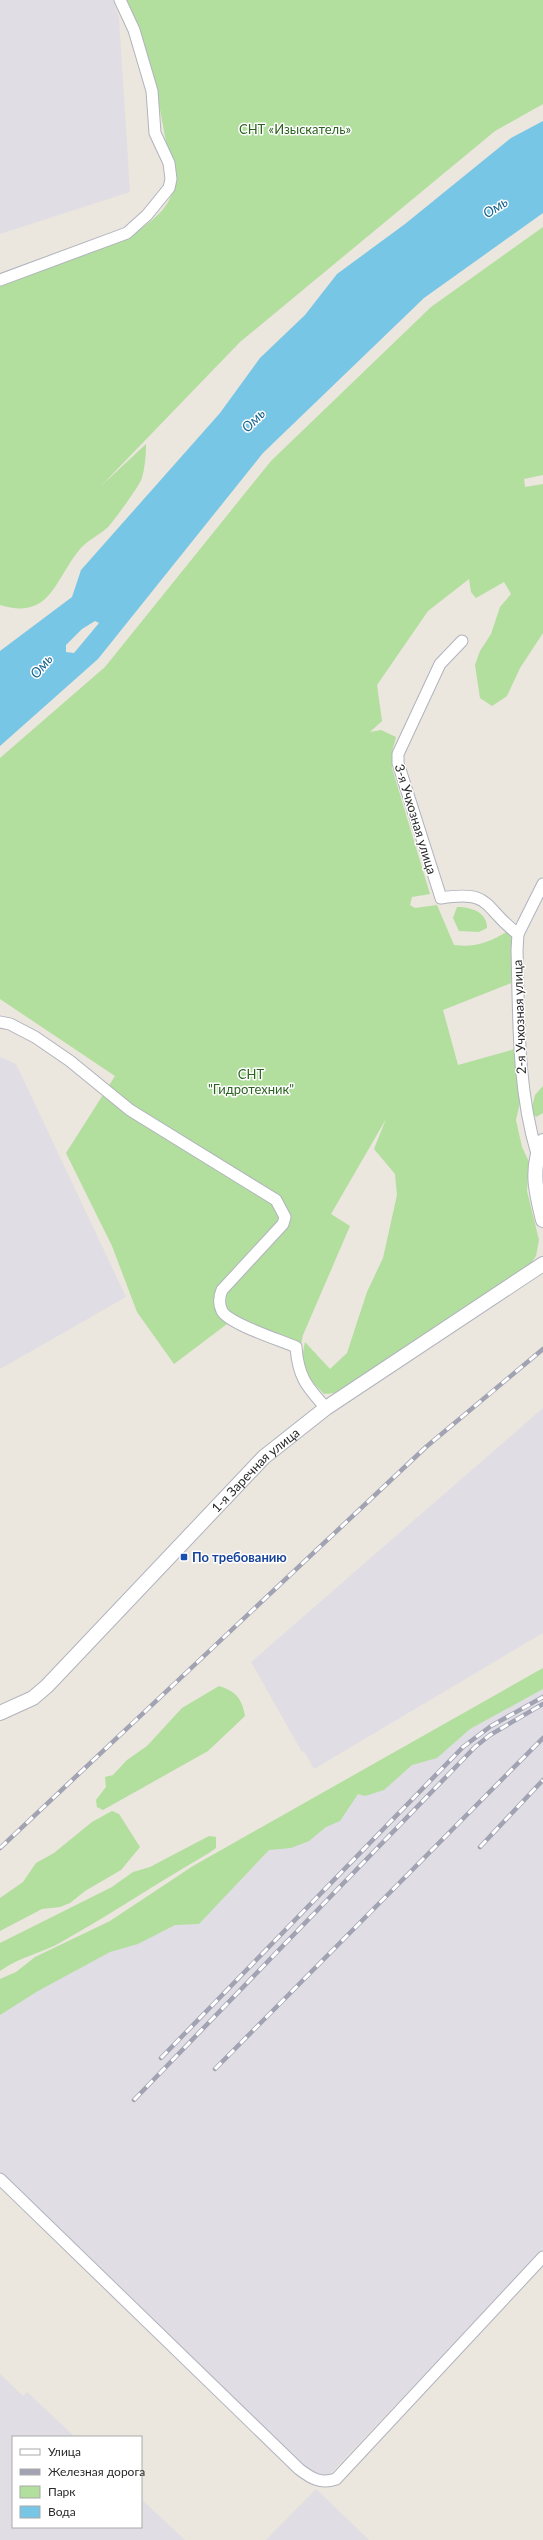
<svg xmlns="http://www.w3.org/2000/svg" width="543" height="2540" font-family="Lato,sans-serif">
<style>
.industrial{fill:#e0dee4}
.green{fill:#b2de9e}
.water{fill:#78c6e5;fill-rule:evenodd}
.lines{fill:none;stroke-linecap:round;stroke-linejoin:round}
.minor-casing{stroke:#b1b3bd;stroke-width:13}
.tertiary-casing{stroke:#b1b3bd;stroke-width:16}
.minor{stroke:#fff;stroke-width:11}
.tertiary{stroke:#fff;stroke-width:14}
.rail-casing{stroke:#a1a3b3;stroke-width:4.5}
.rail{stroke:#fff;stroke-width:3;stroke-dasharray:9;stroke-linecap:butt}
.transit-dot{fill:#1a4fb4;stroke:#fff;stroke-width:1.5}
.labels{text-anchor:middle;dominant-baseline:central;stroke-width:3;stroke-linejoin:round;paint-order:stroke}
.park-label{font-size:13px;fill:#2c6220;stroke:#fff}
.street-label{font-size:13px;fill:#2a2a2a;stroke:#fff}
.transit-label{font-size:13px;font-weight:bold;fill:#164399;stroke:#fff;text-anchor:start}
.water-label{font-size:14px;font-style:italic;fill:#176491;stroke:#fff}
</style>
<rect width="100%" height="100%" fill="#ebe6de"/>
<g class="industrial">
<polygon points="0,0 113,0 119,18 130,192 0,234"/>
<polygon points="0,1057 16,1064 126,1297 0,1369"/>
<polygon points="543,1408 543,1633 314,1769 304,1751 302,1752 251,1662"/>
<polygon points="543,1675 543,2250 328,2476 321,2477 312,2473 0,2172 0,2014 178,1894"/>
<polygon points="0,2374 23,2396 27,2392 75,2437 13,2437 13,2527 141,2527 141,2499 185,2540 0,2540"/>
<polygon points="316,2489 369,2540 266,2540"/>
</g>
<g class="green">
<path d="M125,0H543V104L495,131L240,342L101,486L146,444C146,455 145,467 142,478C140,485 114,521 107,528C99,535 88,540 81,548C55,577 52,621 0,605V285L142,228C159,215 170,206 174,185L153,72Z"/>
<path d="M543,227V475L524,479L525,487L543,484V633L520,668L507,696L492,706L480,698L475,665L480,651L491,634L500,607L511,594L504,582L476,598L471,592L469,579L428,611L377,685L382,721L370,732L381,730L396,737L392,752V768L430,894L412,897L410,905L415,908L437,905L454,945C475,948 490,942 508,931L513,937L511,945V983L443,1010L458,1065L515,1049L520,1102L516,1120L522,1147L529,1162L527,1191L539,1240L536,1256L529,1266L335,1393L324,1394C306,1375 299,1369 305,1342L330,1369L347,1353L367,1292L383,1258L397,1195L395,1174L374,1149L386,1119L331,1214L350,1226L303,1335L299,1354L227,1324L174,1364L137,1312L112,1246L66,1153L115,1076L0,999V758L105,667L271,461L431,307Z"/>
<path d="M457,907C471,907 487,912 487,928L479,932L459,931L453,918Z"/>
<polygon points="543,1086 543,1113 536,1117 531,1111 535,1095"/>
<polygon points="543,1668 543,1689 470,1729 437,1758 412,1765 384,1790 365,1796 358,1794 340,1821 326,1827 309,1841 291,1848 269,1850 199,1924 175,1925 138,1944 110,1952 38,1991 0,2015 0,1979 16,1972 35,1957 110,1921 193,1866"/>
<path d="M219,1686C236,1691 242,1699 245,1716L208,1751L103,1810L97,1807L96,1800L106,1787L105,1777L113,1775L127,1760L147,1746L182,1708Z"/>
<polygon points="112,1811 119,1814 140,1847 121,1870 85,1891 70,1903 60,1907 42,1909 0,1931 0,1898 23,1882 36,1863 54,1853 92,1822"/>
<path d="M209,1836L216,1837V1848L209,1853C160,1881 113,1913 63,1941C43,1953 19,1957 0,1971V1943L112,1887L133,1872L150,1867Z"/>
</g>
<path class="water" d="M543,121V213L424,298L263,453L98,659L0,746V651L72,597L81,570L220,413L260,358L305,315L337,274L405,224L511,138ZM95,621L99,623L74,653L66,652V645L82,629Z"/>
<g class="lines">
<defs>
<g id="minor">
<polyline points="0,280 127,233 147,215 169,188 171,179 169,163 155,133 152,91 134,30 120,0"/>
<path d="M462,641L440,664L398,754V763L441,898C493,890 482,907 518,934"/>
<path d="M0,1022L10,1024L35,1037L70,1061L130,1110L276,1200L285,1217L283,1224L222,1290C219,1297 218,1303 222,1311C229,1324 280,1340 296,1347C298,1376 306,1386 326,1408"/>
<path d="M537,1154C517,1087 519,1019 517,950L518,934L543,884"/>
<path d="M0,2179L299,2469C312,2479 321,2484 336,2479L543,2257"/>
</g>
<g id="tertiary">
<path d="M543,1141C530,1168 536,1192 543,1220"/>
<path id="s1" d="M0,1713L33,1698L47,1686L264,1457L326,1408L543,1264"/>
</g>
</defs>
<use href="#minor" class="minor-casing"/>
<use href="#tertiary" class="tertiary-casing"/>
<use href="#minor" class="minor"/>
<use href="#tertiary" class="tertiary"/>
<defs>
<g id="rail">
<polyline points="480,1847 543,1780"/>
<polyline points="0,1848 426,1447 543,1349"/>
<polyline points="161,2058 463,1747 491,1726 543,1697"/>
<polyline points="215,2069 543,1738"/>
<polyline points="134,2100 475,1747 490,1735 543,1704"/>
</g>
</defs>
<use href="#rail" class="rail-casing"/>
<use href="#rail" class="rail"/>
</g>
<rect class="transit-dot" x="180" y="1553" width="8" height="8" rx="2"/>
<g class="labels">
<g class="park-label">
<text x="295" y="129">СНТ «Изыскатель»</text>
<text x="251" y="1074">СНТ<tspan x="251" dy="15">"Гидротехник"</tspan></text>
</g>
<g class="street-label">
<text transform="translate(416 819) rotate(73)">3-я Учхозная улица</text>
<text transform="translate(519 1017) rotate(-92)">2-я Учхозная улица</text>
<text stroke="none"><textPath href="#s1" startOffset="355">1-я Заречная улица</textPath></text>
</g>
<g class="transit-label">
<text x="192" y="1557">По требованию</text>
</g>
<g class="water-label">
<text transform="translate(495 207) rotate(-33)">Омь</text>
<text transform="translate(253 420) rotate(-45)">Омь</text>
<text transform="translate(41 666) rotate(-50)">Омь</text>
</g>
</g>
<rect x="12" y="2436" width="130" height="92" fill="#ffffff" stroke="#aaaaaa"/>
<rect x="20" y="2449" width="20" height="6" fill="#ffffff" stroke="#aaaaaa"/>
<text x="48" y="2456" font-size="12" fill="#2a2a2a">Улица</text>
<rect x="20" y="2469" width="20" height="6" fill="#a1a3b3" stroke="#aaaaaa"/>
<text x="48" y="2476" font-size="12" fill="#2a2a2a">Железная дорога</text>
<rect x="20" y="2486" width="20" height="12" fill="#b2de9e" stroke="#aaaaaa"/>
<text x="48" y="2496" font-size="12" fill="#2a2a2a">Парк</text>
<rect x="20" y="2506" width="20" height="12" fill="#78c6e5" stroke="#aaaaaa"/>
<text x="48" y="2516" font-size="12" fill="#2a2a2a">Вода</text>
</svg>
